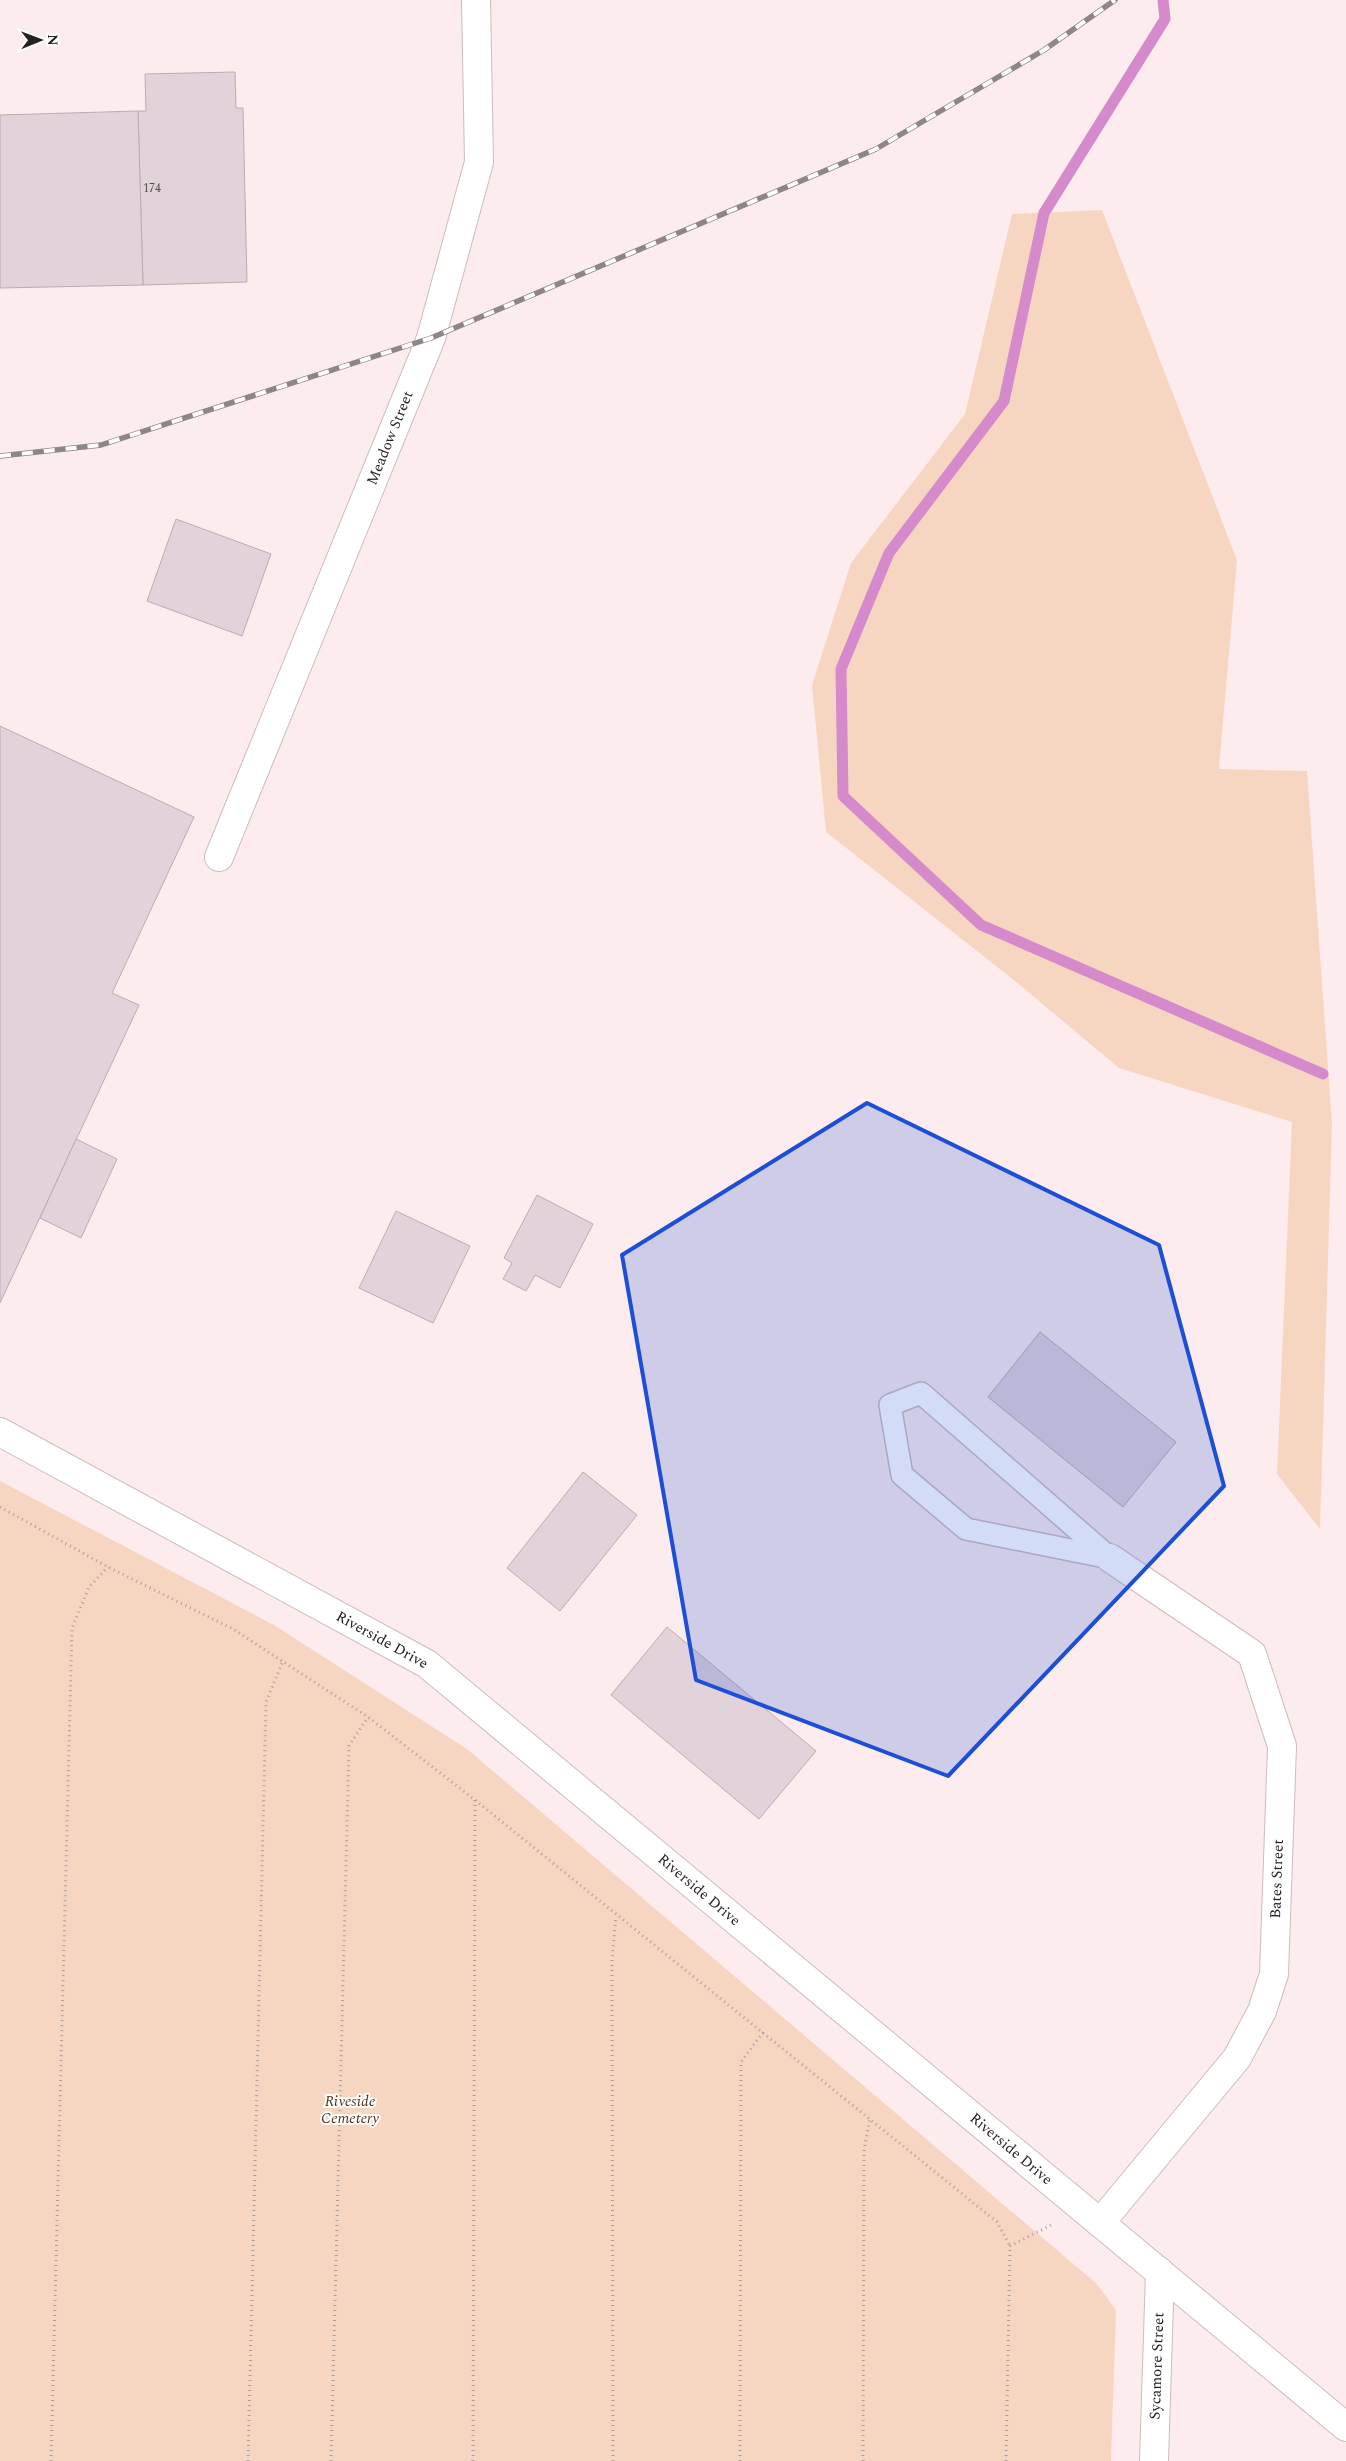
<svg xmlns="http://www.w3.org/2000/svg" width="1346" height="2461" font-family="Spectral,serif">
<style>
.green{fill:#f7d6c1}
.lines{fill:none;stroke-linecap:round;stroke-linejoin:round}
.stream{stroke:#d48acb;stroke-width:11}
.building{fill:#e1d3d9;stroke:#baacb1}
.lane-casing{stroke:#ccbdbe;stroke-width:24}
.street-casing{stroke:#ccbdbe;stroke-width:30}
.secondary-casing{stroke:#ccbdbe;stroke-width:30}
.path{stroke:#aa9e9f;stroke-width:3;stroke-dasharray:1 4;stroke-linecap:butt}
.lane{stroke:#fff;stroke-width:21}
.street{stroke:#fff;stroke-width:28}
.secondary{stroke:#fff;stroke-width:28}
.rail-casing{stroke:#908586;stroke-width:5.5}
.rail{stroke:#fff;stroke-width:4;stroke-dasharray:11;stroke-linecap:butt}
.marked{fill:#1d4ed8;fill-opacity:0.2;stroke:#1d4ed8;stroke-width:4;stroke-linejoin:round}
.labels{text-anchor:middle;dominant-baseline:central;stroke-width:4;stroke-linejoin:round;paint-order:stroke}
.number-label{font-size:12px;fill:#554d4f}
.street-label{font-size:15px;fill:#262021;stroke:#fff}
.park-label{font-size:15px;font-style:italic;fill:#543219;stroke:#fff}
</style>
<rect width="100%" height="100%" fill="#fceced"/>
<g class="green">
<polygon points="1102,210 1237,560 1219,769 1307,771 1332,1124 1320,1529 1277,1474 1292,1122 1119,1068 1015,981 826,832 812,685 851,563 965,414 1012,214"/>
<polygon points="0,1481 274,1625 467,1749 1097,2284 1116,2310 1111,2461 0,2461"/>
</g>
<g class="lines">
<polyline class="stream" points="1163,0 1165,19 1044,213 1004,401 889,553 841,669 843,796 981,925 1323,1074"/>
</g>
<g class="building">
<polygon points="235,72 236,108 243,108 247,282 143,285 138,111 146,111 145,74"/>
<polygon points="138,111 143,285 0,288 0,115"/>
<polygon points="176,519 271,554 242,636 147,601"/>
<polygon points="0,726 194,817 112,993 139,1005 0,1303"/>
<polygon points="76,1139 117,1159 81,1238 40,1218"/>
<polygon points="537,1195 593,1224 560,1288 535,1275 526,1291 503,1279 512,1263 504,1258"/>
<polygon points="396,1211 470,1246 433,1323 359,1288"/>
<polygon points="1040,1332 1176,1442 1123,1507 988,1397"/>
<polygon points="583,1472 637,1515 560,1611 507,1568"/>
<polygon points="667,1627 816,1751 759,1819 611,1695"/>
</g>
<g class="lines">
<defs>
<polygon id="lane" points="921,1393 1110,1558 966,1529 902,1475 890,1405"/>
<g id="street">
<polyline points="219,857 431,338 479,162 476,0"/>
<polyline points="1100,2223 1237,2058 1262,2011 1274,1974 1282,1746 1252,1654 1110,1558"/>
<polyline points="1154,2461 1160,2272"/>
</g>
<polyline id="secondary" points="0,1432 427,1664 1346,2427"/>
</defs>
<use href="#lane" class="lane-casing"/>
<use href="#street" class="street-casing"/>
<use href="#secondary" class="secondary-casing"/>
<g class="path">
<polyline points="0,1507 108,1567 233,1629 368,1717 475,1800 997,2222 1010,2246"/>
<polyline points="51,2461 72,1628 89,1587 108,1567"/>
<polyline points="248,2461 266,1702 283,1661"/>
<polyline points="331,2461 349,1746 368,1717"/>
<polyline points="473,2461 475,1800"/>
<polyline points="613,2461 612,1960 616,1916"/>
<polyline points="740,2461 741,2062 763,2032"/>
<polyline points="863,2461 864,2151 870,2118"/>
<polyline points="1006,2461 1010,2246 1051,2225"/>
</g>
<use href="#lane" class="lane"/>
<use href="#street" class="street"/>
<use href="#secondary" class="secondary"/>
<defs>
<polyline id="rail" points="0,456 101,445 431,338 876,149 1044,50 1115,0"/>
</defs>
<use href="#rail" class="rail-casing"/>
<use href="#rail" class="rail"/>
</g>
<path class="marked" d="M867,1103L1159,1245L1224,1486L948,1776L696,1680L622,1255Z"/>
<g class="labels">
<g class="number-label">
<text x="152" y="188">174</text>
</g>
<g class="street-label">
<text transform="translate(390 438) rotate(-68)">Meadow Street</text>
<text transform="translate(382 1640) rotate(29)">Riverside Drive</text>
<text transform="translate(1277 1879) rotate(-88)">Bates Street</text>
<text transform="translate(699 1890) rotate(40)">Riverside Drive</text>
<text transform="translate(1011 2149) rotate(40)">Riverside Drive</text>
<text transform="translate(1157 2366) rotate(-88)">Sycamore Street</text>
</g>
<g class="park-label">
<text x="350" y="2101">Riveside<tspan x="350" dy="17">Cemetery</tspan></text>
</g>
</g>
<g transform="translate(40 40) rotate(89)" stroke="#ffffff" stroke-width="4" paint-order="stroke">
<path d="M0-4L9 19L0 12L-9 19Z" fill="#262021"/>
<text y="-8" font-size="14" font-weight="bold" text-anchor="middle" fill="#262021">N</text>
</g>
</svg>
